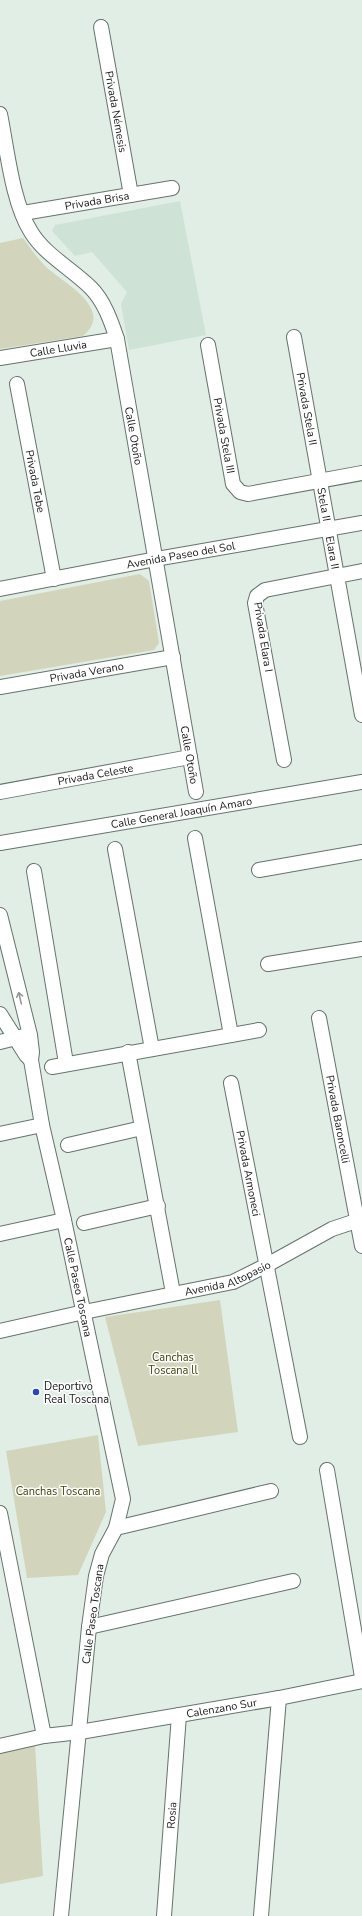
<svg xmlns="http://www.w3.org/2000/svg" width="362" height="1916" font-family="'Nunito Sans',sans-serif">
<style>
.built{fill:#cee3d5}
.green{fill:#d2d5bb}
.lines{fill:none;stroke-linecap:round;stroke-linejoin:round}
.minor-casing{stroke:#66736b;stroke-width:16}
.minor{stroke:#fff;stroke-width:14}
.oneway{stroke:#959796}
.poi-dot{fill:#2b48b8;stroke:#fff;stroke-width:1.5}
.labels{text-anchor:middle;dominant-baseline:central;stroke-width:3;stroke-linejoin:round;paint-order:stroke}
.street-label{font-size:11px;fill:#141815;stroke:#fff}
.park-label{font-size:11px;fill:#404409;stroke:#fff}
.poi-label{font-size:11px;fill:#141815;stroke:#fff;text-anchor:start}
</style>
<rect width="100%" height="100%" fill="#e0eee5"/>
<polygon class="built" points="180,201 206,335 129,350 121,304 127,292 92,252 75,256 52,231 55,225"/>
<g class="green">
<path d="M23,238C30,248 37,258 46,267C65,284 115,309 83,336L0,349V243Z"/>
<polygon points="140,574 149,581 159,643 154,650 0,676 0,601"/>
<polygon points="220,1300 238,1432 138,1446 105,1317"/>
<polygon points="98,1435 106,1512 78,1575 27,1578 6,1451"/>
<polygon points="35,1745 43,1876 0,1884 0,1752"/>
</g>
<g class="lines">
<defs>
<g id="minor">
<path id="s1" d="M101,27L131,195"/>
<path id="s2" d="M0,114C7,148 12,202 31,232C45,255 72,269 91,288C104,301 111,321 117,339L196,792"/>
<path id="s3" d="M23,213L172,188"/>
<path id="s4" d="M294,337L362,715"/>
<path id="s5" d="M208,345L233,484L240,492L248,494L362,473"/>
<path id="s6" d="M0,358L117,339"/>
<path id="s7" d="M17,384L54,579"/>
<path id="s8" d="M0,589L156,559L362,523"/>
<path id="s9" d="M0,687L173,657"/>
<polyline points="284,760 255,603 257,596 265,590 362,571"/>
<path id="s10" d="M0,792L190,757"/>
<polyline points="195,838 231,1035"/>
<path id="s11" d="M0,843L362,782"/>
<polyline points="115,849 152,1049"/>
<polyline points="259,870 362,852"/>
<polyline points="34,871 66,1063"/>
<path id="s12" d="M0,915L30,1035L32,1052L31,1060L42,1125L64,1220L123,1499L116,1528L102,1554L96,1576L89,1627L61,1916"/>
<polyline points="268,964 362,949"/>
<polyline points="0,1014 26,1055 31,1060"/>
<path id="s13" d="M319,1018L362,1246"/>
<polyline points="0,1042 24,1036"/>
<polyline points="128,1052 173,1293"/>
<polyline points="52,1067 259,1030"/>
<path id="s14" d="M231,1083L300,1437"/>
<polyline points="0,1134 42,1125"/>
<polyline points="68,1145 142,1128"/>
<polyline points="84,1223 158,1206"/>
<polyline points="0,1234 64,1220"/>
<path id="s15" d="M0,1331L84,1312L233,1282L267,1265L332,1229L362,1219"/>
<polyline points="327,1470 362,1677"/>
<path id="s16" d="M0,1513L44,1736L80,1732L279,1698L362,1681"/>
<polyline points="116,1528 271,1491"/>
<polyline points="89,1627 293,1581"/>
<polyline points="0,1746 44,1736"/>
<path id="s17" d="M164,1916L179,1715"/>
<polyline points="261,1916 279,1698"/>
</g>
</defs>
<use href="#minor" class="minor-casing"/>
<use href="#minor" class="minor"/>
</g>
<defs><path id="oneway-shaft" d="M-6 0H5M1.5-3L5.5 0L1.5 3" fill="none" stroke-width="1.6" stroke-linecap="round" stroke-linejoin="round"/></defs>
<use class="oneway" href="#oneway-shaft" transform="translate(20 998) rotate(-103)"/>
<circle class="poi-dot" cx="36" cy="1392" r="4"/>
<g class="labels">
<g class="street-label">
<text stroke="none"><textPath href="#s1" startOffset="86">Privada Némesis</textPath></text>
<text stroke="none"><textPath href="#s3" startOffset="75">Privada Brisa</textPath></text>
<text stroke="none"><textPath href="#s6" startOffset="59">Calle Lluvia</textPath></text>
<text stroke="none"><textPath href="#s4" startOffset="73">Privada Stela II</textPath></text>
<text stroke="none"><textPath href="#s2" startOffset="361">Calle Otoño</textPath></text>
<text stroke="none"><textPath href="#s5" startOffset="92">Privada Stela III</textPath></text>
<text stroke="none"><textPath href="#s7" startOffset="99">Privada Tebe</textPath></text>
<text stroke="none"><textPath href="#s4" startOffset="170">Stela II</textPath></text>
<text stroke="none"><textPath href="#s4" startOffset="219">Elara II</textPath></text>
<text stroke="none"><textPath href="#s8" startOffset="184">Avenida Paseo del Sol</textPath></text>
<text transform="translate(263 637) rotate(81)">Privada Elara I</text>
<text stroke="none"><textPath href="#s9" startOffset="88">Privada Verano</textPath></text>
<text stroke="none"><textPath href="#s2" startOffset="685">Calle Otoño</textPath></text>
<text stroke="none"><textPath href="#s10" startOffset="97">Privada Celeste</textPath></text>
<text stroke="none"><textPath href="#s11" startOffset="184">Calle General Joaquín Amaro</textPath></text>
<text stroke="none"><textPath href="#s13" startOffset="103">Privada Baroncelli</textPath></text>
<text stroke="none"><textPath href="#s14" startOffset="92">Privada Armoneci</textPath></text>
<text stroke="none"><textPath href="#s15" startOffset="234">Avenida Altopasio</textPath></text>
<text stroke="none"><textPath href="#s12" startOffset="381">Calle Paseo Toscana</textPath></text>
<text transform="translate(93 1614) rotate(-82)">Calle Paseo Toscana</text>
<text stroke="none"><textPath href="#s16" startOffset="407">Calenzano Sur</textPath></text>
<text stroke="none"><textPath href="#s17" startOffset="101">Rosia</textPath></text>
</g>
<g class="park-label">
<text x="173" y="1357">Canchas<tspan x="173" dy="13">Toscana ll</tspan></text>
<text x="58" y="1491">Canchas Toscana</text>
</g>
<g class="poi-label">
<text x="44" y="1386">Deportivo<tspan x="44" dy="13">Real Toscana</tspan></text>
</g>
</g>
</svg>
